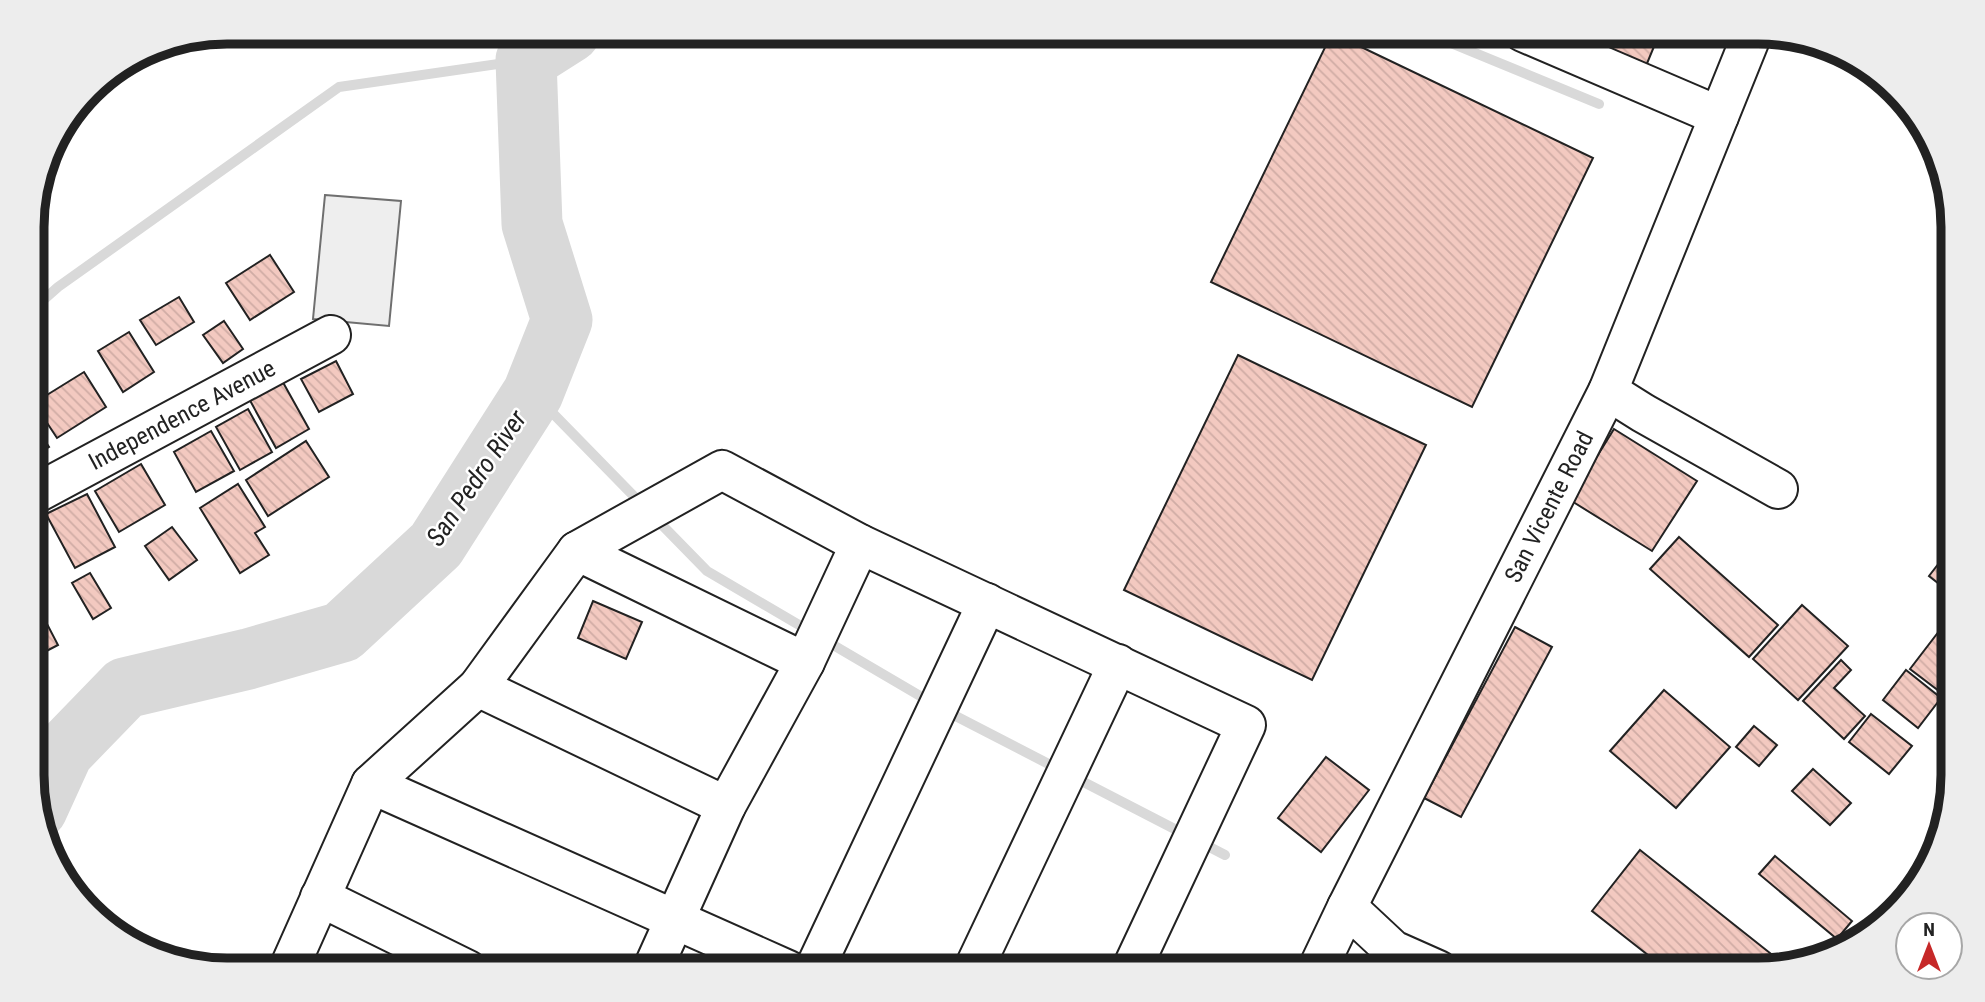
<svg xmlns="http://www.w3.org/2000/svg" width="1985" height="1002" font-family="'Roboto Condensed',sans-serif">
<style>
.grass{fill:#eee;stroke:#6f6f6f;stroke-width:2}
.lines{fill:none;stroke-linecap:round;stroke-linejoin:round}
.stream{stroke:#d9d9d9;stroke-width:10}
.river{stroke:#d9d9d9;stroke-width:61}
.building{fill:url(#building-back-hatch);stroke:#222;stroke-width:2}
.minor-casing{stroke:#222;stroke-width:42}
.major-casing{stroke:#222;stroke-width:42}
.minor{stroke:#fff;stroke-width:38}
.major{stroke:#fff;stroke-width:38}
.labels{text-anchor:middle;dominant-baseline:central;stroke-width:5;stroke-linejoin:round;paint-order:stroke}
.street-label{font-size:24px;fill:#222;stroke:#fff}
.water-label{font-size:26px;font-style:italic;fill:#222;stroke:#fff}
.rim{fill:none;stroke:#222;stroke-width:9}
</style>
<defs>
<pattern id="building-back-hatch" width="6" height="6" patternUnits="userSpaceOnUse" patternTransform="scale(1.75)"><rect width="6" height="6" fill="#f3c9c0"/><path d="M-1 5l2 2M0 0l6 6M5-1l2 2" fill="none" stroke="#d0aca5"/></pattern>
</defs>
<rect width="100%" height="100%" fill="#fff"/>
<polygon class="grass" points="325,195 401,201 389,326 313,319"/>
<g class="lines">
<g class="stream">
<polyline points="1424,32 1599,104"/>
<polyline points="32,310 58,287 339,87 526,60"/>
<polyline points="533,393 707,571 944,710 1225,855"/>
</g>
<polyline class="river" points="37,809 63,752 125,688 248,659 342,632 436,545 533,393 562,320 532,224 526,60 570,32"/>
</g>
<g class="building">
<polygon points="1563,32 1660,32 1641,78"/>
<polygon points="1332,33 1593,158 1472,407 1211,282"/>
<polygon points="196,37 186,51 174,42"/>
<polygon points="270,255 294,292 250,320 226,283"/>
<polygon points="179,297 194,322 156,345 140,320"/>
<polygon points="224,321 243,349 223,363 203,335"/>
<polygon points="129,332 154,372 123,392 98,351"/>
<polygon points="1238,355 1426,445 1312,680 1124,590"/>
<polygon points="336,361 353,394 319,412 301,379"/>
<polygon points="84,372 106,407 57,438 34,403"/>
<polygon points="280,377 309,429 276,448 247,395"/>
<polygon points="248,409 272,452 240,470 216,427"/>
<polygon points="32,421 49,447 32,457"/>
<polygon points="1614,429 1697,481 1652,551 1570,500"/>
<polygon points="211,431 234,471 196,492 174,452"/>
<polygon points="306,441 329,477 268,516 246,480"/>
<polygon points="141,464 165,505 119,532 95,491"/>
<polygon points="238,484 265,527 255,533 269,555 240,573 200,508"/>
<polygon points="87,494 115,547 75,568 46,514"/>
<polygon points="172,527 197,560 169,580 145,546"/>
<polygon points="1679,537 1778,625 1749,657 1650,569"/>
<polygon points="1953,545 1953,595 1929,576"/>
<polygon points="90,573 111,608 93,619 72,583"/>
<polygon points="34,599 58,645 33,658 33,600"/>
<polygon points="593,601 642,622 626,659 578,638"/>
<polygon points="1802,605 1848,646 1798,700 1753,659"/>
<polygon points="1953,613 1953,672 1939,691 1910,669"/>
<polygon points="1515,627 1552,647 1461,817 1424,798"/>
<polygon points="1841,660 1851,670 1834,688 1865,716 1844,739 1803,701"/>
<polygon points="1906,670 1941,698 1918,728 1883,700"/>
<polygon points="1664,690 1730,747 1676,808 1610,751"/>
<polygon points="1871,714 1912,746 1889,774 1849,742"/>
<polygon points="1754,726 1777,745 1759,766 1736,747"/>
<polygon points="1326,757 1369,790 1321,852 1278,818"/>
<polygon points="1813,769 1851,803 1830,825 1792,791"/>
<polygon points="1640,850 1785,965 1771,970 1667,970 1592,911"/>
<polygon points="1775,856 1852,921 1837,939 1759,874"/>
</g>
<g class="lines">
<defs>
<g id="minor">
<polyline points="1523,32 1719,116"/>
<polyline points="1608,391 1643,413 1778,489"/>
<polyline points="33,495 331,335"/>
<polyline points="577,551 805,662"/>
<polyline points="478,687 726,806"/>
<polyline points="371,784 788,970"/>
<polyline points="320,897 468,970"/>
<polyline points="1347,907 1393,950 1438,970"/>
<polyline points="288,970 371,784 478,687 577,551 722,470 860,544 1246,725 1131,970"/>
<polyline points="652,970 726,806 805,662 860,544"/>
<polyline points="814,970 987,603"/>
<polyline points="973,970 1118,664"/>
</g>
<polyline id="major" points="1317,970 1347,907 1608,391 1753,32"/>
</defs>
<use href="#minor" class="minor-casing"/>
<use href="#major" class="major-casing"/>
<use href="#minor" class="minor"/>
<use href="#major" class="major"/>
</g>
<g class="labels">
<g class="street-label">
<text transform="translate(182 415) rotate(-28)">Independence Avenue</text>
<text transform="translate(1549 507) rotate(-63)">San Vicente Road</text>
</g>
<g class="water-label">
<text transform="translate(476 478) rotate(-56)">San Pedro River</text>
</g>
</g>
<path d="M0 0H1985V1002H0ZM227 44H1758A183 183 0 0 1 1941 227V775A183 183 0 0 1 1758 958H227A183 183 0 0 1 44 775V227A183 183 0 0 1 227 44Z" fill="#ededed" fill-rule="evenodd"/>
<path class="rim" d="M227 44H1758A183 183 0 0 1 1941 227V775A183 183 0 0 1 1758 958H227A183 183 0 0 1 44 775V227A183 183 0 0 1 227 44Z"/>
<g transform="translate(1929 946)"><circle r="33" fill="#ffffff" stroke="#a7a7a7" stroke-width="2"/>
<path d="M0-5L12 26L0 18L-12 26Z" fill="#c62828"/>
<text y="-10" font-size="19" font-weight="bold" text-anchor="middle" fill="#222222">N</text>
</g>
</svg>
